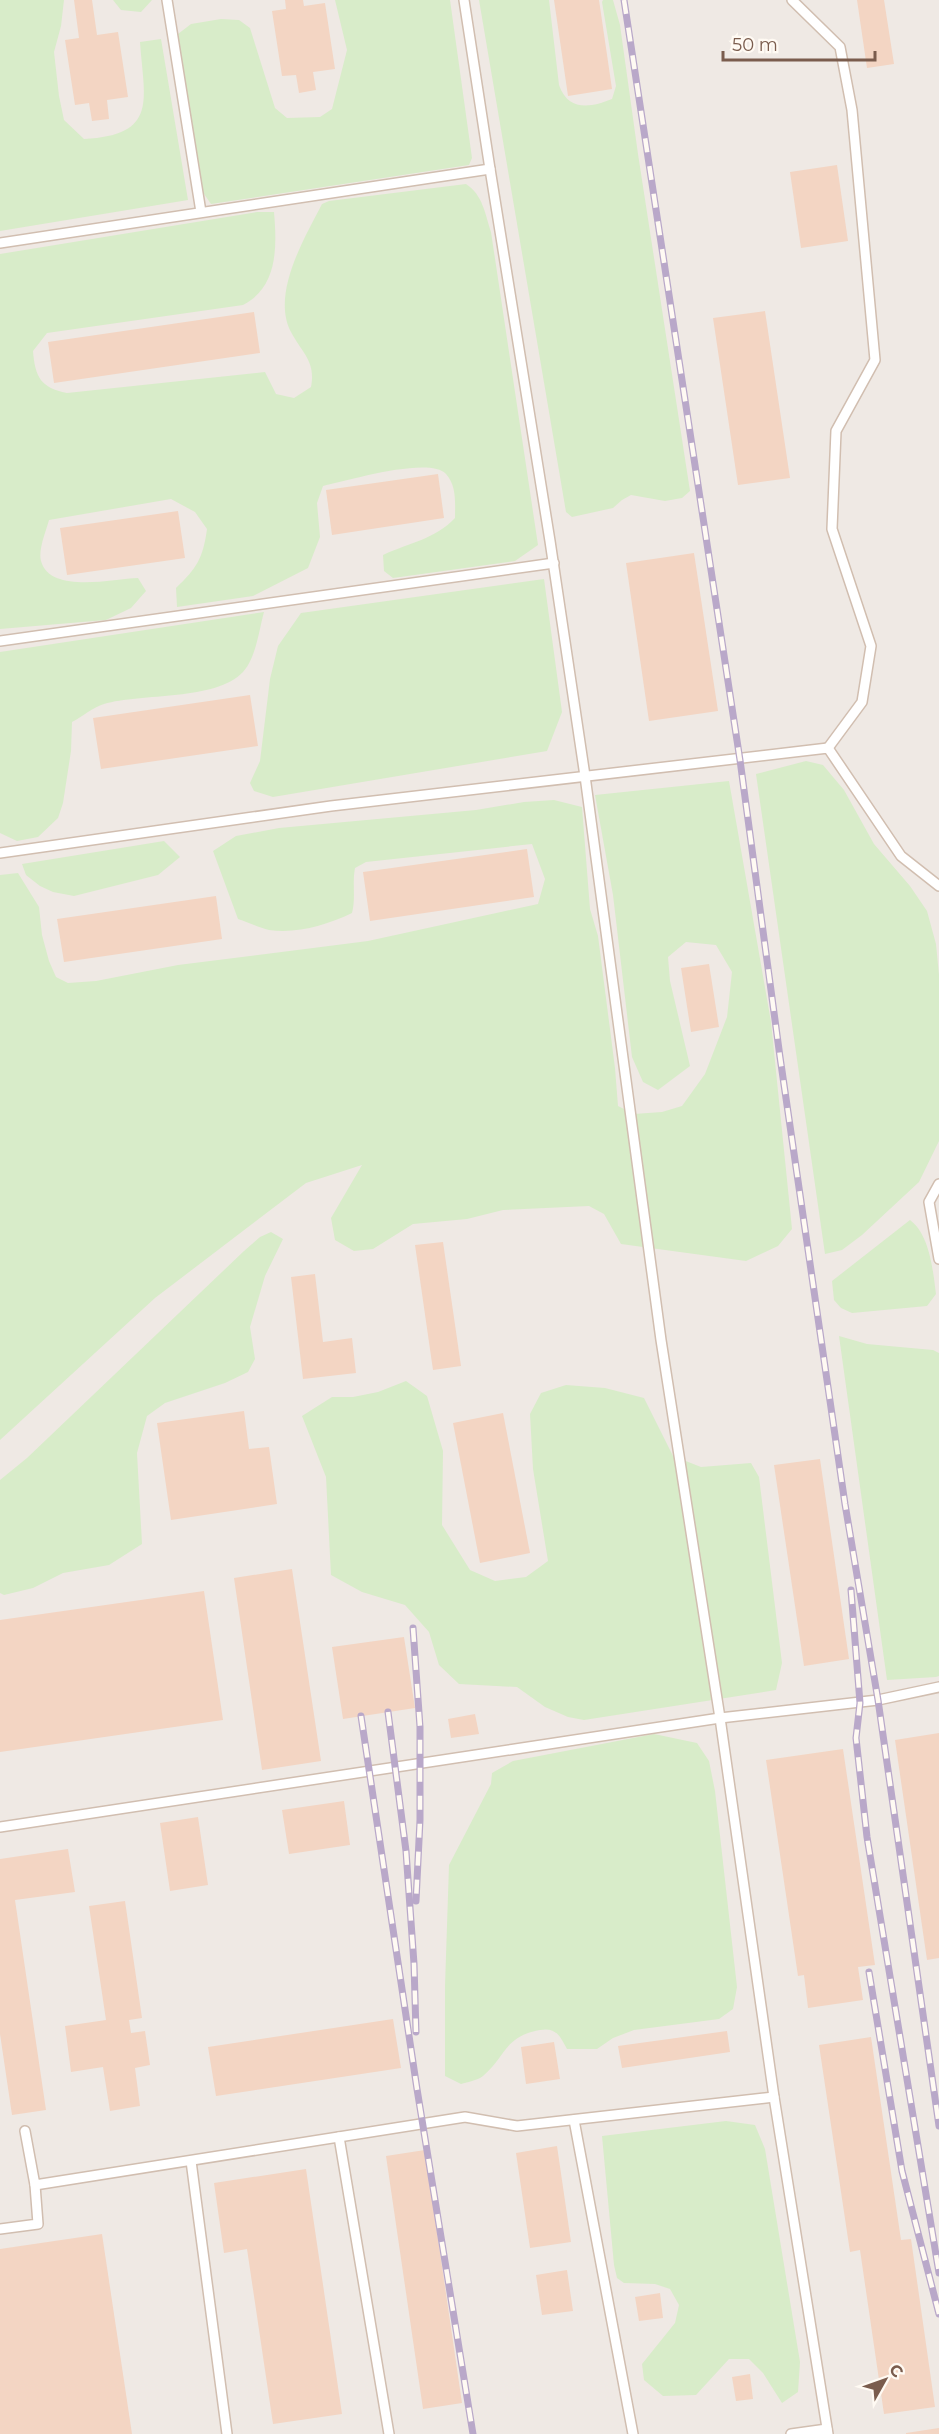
<svg xmlns="http://www.w3.org/2000/svg" width="939" height="2434" font-family="Montserrat,sans-serif">
<style>
.industrial{fill:#efe9e4}
.green{fill:#d8ecc9}
.building{fill:#f3d5c3}
.lines{fill:none;stroke-linecap:round;stroke-linejoin:round}
.service-casing{stroke:#d1beb0;stroke-width:12}
.service{stroke:#fff;stroke-width:9}
.rail-casing{stroke:#b9a8c9;stroke-width:7}
.rail{stroke:#fffaf3;stroke-width:4.5;stroke-dasharray:14;stroke-linecap:butt}
</style>
<rect width="100%" height="100%" fill="#fdf6ec"/>
<rect class="industrial" x="0" y="0" width="939" height="2434"/>
<g class="green">
<path d="M0,0H64L61,26L54,52L59,96L64,120L84,139C159,135 144,100 140,42L161,39L188,200L0,231Z"/>
<polygon points="113,0 152,0 141,12 121,10"/>
<polygon points="335,0 450,0 472,158 469,165 211,204 202,191 178,34 191,24 221,19 239,20 250,28 275,108 287,118 320,117 332,109 347,50"/>
<path d="M479,0H549L559,85C568,111 590,108 612,99L616,86L602,2L603,0H613L620,25L638,154L690,491L682,498L665,501L631,495L622,500L613,508L572,517L566,512Z"/>
<path d="M466,184C483,195 485,214 491,232L538,545L515,561L393,578L384,571L383,555C409,543 435,539 455,518C455,504 457,486 446,474C429,456 347,481 323,486L317,503L320,537L308,568L253,596L177,607L176,588C197,568 203,558 207,529L195,512L171,499L49,520C46,531 38,550 41,561C50,594 112,579 138,578L146,591L131,608L106,620L0,629V254L257,212H274C277,247 278,287 243,305L47,333L33,351C35,377 41,388 67,393L265,372L276,394L294,398L311,387C316,361 302,353 291,332C271,294 304,239 322,204L329,201Z"/>
<polygon points="544,579 562,712 547,751 273,797 254,791 250,783 260,761 270,679 278,646 301,613"/>
<path d="M264,612C259,630 256,658 243,672C216,701 141,693 104,704C93,707 82,717 72,722L71,751L63,803L58,818L38,837L17,841L0,833V652Z"/>
<polygon points="806,761 823,765 844,790 874,844 910,886 927,911 936,944 939,975 939,1141 919,1182 862,1235 842,1250 825,1254 756,774"/>
<path d="M729,781L771,1022L792,1229L778,1246L746,1261L621,1244L604,1214L589,1206L503,1210L467,1219L413,1224L373,1249L354,1251L335,1240L331,1218L362,1165L306,1183L155,1298L0,1440V875L18,873L39,907L42,935L49,961L56,977L68,983L96,981L178,965L368,941L538,904L545,879L532,844L366,862L355,868C352,884 356,898 352,913C327,925 297,934 269,930C259,928 248,922 238,919L213,851L236,836L279,828L476,810L524,802L554,800L582,807L590,909L598,936L615,1068L618,1106L634,1114L662,1112L682,1106L705,1074L727,1017L732,972L716,945L686,942L668,957L670,981L690,1066L658,1090L643,1082L632,1057L613,895L595,795Z"/>
<polygon points="164,841 180,857 158,875 74,896 53,892 40,886 26,875 22,864"/>
<path d="M910,1220C930,1235 933,1271 936,1294L927,1306L852,1313L841,1308L834,1300L832,1281Z"/>
<polygon points="271,1232 283,1239 265,1276 250,1327 255,1359 248,1372 225,1383 165,1403 147,1416 137,1453 142,1544 109,1565 63,1573 33,1588 4,1595 0,1593 0,1480 27,1458 244,1251 260,1237"/>
<polygon points="839,1336 867,1344 933,1350 939,1353 939,1676 936,1677 887,1680"/>
<polygon points="406,1381 427,1396 443,1451 442,1525 470,1570 495,1581 526,1577 548,1561 533,1469 530,1414 541,1393 566,1385 605,1388 644,1398 673,1456 701,1467 751,1463 759,1477 782,1663 776,1690 584,1720 568,1717 545,1707 517,1687 459,1684 439,1665 429,1632 405,1605 362,1592 331,1575 326,1477 302,1416 332,1397 353,1397 378,1392"/>
<path d="M654,1734L697,1743L709,1761L715,1791L737,1987L733,2009L719,2019L634,2030L613,2038L597,2049H567C560,2036 556,2027 540,2030C503,2037 507,2056 483,2076C478,2080 468,2082 461,2084L445,2076V1986L449,1865L491,1784L492,1773L513,1761Z"/>
<polygon points="726,2121 755,2125 765,2149 800,2362 798,2392 782,2403 763,2373 749,2359 729,2359 696,2395 663,2396 644,2380 642,2364 675,2323 679,2305 670,2289 655,2284 624,2283 617,2278 614,2265 602,2136"/>
</g>
<g class="building">
<polygon points="74,0 92,0 97,35 118,32 128,97 107,100 109,119 92,121 89,103 75,105 65,40 79,38"/>
<polygon points="285,0 303,0 304,6 325,3 335,69 313,72 316,90 299,93 296,75 282,76 272,11 286,9"/>
<polygon points="554,0 599,0 612,89 568,96"/>
<polygon points="857,0 884,0 894,64 867,68"/>
<polygon points="837,165 848,241 801,248 790,172"/>
<polygon points="765,311 790,478 738,485 713,318"/>
<polygon points="254,312 260,353 54,383 48,342"/>
<polygon points="438,474 444,518 332,535 326,490"/>
<polygon points="178,511 185,558 67,575 60,528"/>
<polygon points="694,553 718,711 649,721 626,563"/>
<polygon points="250,695 258,746 101,769 93,718"/>
<polygon points="527,849 534,897 370,921 363,872"/>
<polygon points="216,896 222,939 64,962 57,919"/>
<polygon points="709,964 719,1027 691,1032 681,968"/>
<polygon points="443,1242 461,1366 433,1370 415,1245"/>
<polygon points="315,1274 323,1342 352,1338 356,1373 303,1379 291,1277"/>
<polygon points="244,1411 249,1449 269,1447 277,1504 171,1520 157,1423"/>
<polygon points="503,1413 530,1553 480,1563 453,1423"/>
<polygon points="820,1459 849,1659 804,1666 774,1465"/>
<polygon points="292,1569 321,1761 262,1770 234,1578"/>
<polygon points="204,1591 223,1720 0,1752 0,1620"/>
<polygon points="404,1637 415,1708 343,1719 332,1647"/>
<polygon points="475,1714 479,1734 451,1738 448,1719"/>
<polygon points="939,1733 939,1958 927,1960 895,1740"/>
<polygon points="843,1749 875,1965 858,1967 863,2000 808,2008 804,1975 798,1976 766,1760"/>
<polygon points="344,1801 350,1845 289,1854 282,1810"/>
<polygon points="198,1817 208,1885 170,1891 160,1823"/>
<polygon points="68,1849 75,1892 15,1900 46,2110 12,2115 0,2034 0,1859"/>
<polygon points="125,1901 142,2018 129,2020 131,2033 145,2031 150,2065 135,2068 140,2106 110,2111 103,2067 71,2072 65,2026 106,2020 89,1906"/>
<polygon points="393,2019 401,2068 216,2096 208,2047"/>
<polygon points="727,2031 730,2052 622,2068 618,2046"/>
<polygon points="871,2037 901,2240 911,2239 935,2407 884,2414 860,2250 850,2252 819,2045"/>
<polygon points="554,2042 560,2079 526,2084 521,2047"/>
<polygon points="557,2146 571,2242 530,2248 516,2153"/>
<polygon points="425,2150 462,2403 423,2409 386,2156"/>
<polygon points="306,2169 342,2414 273,2424 247,2249 224,2253 214,2183"/>
<polygon points="102,2234 132,2434 0,2434 0,2249"/>
<polygon points="567,2270 573,2311 542,2315 536,2275"/>
<polygon points="660,2293 663,2318 639,2321 635,2297"/>
<polygon points="750,2374 753,2399 736,2401 732,2377"/>
<polygon points="939,2428 939,2434 906,2434 906,2433"/>
</g>
<g class="lines">
<defs>
<g id="service">
<polyline points="167,0 201,212"/>
<polyline points="792,0 840,47 852,110 875,360 836,431 832,529 871,646 862,702 828,748"/>
<polyline points="490,169 550,541 585,776 661,1340 720,1718 774,2097 828,2434"/>
<polyline points="0,243 490,169 464,0"/>
<polyline points="0,641 554,563"/>
<polyline points="0,853 331,806 828,748 901,856 939,886"/>
<polyline points="939,1184 929,1202 939,1259"/>
<polyline points="0,1827 720,1718 878,1700 939,1687"/>
<polyline points="574,2120 633,2434"/>
<polyline points="25,2131 35,2185 465,2117 517,2126 774,2097"/>
<polyline points="339,2137 389,2434"/>
<polyline points="191,2161 227,2434"/>
<polyline points="0,2229 38,2224 35,2185"/>
<polyline points="791,2434 827,2429"/>
</g>
</defs>
<use href="#service" class="service-casing"/>
<use href="#service" class="service"/>
<defs>
<g id="rail">
<polyline points="624,0 740,760 780,1057 845,1504 878,1700 939,2126"/>
<polyline points="851,1590 860,1703 856,1738 867,1837 939,2273"/>
<polyline points="413,1628 420,1727 420,1820 416,1901"/>
<polyline points="388,1712 406,1851 414,1964 416,2032"/>
<polyline points="361,1716 417,2089 473,2434"/>
<polyline points="869,1972 902,2171 939,2314"/>
</g>
</defs>
<use href="#rail" class="rail-casing"/>
<use href="#rail" class="rail"/>
</g>
<g transform="translate(885 2380) rotate(50)" stroke="#fffaf3" stroke-width="4.5" paint-order="stroke">
<path d="M0-4.5L10 22L0 15L-10 22Z" fill="#7a5c4d"/>
<text y="-9" font-size="16" font-weight="bold" text-anchor="middle" fill="#7a5c4d">С</text>
</g>
<path d="M723 51v9h152v-9" fill="none" stroke="#7a5c4d" stroke-width="3"/>
<text x="732" y="51" font-size="18" fill="#7a5c4d" stroke="#fffaf3" stroke-width="4.5" paint-order="stroke">50 m</text>
</svg>
